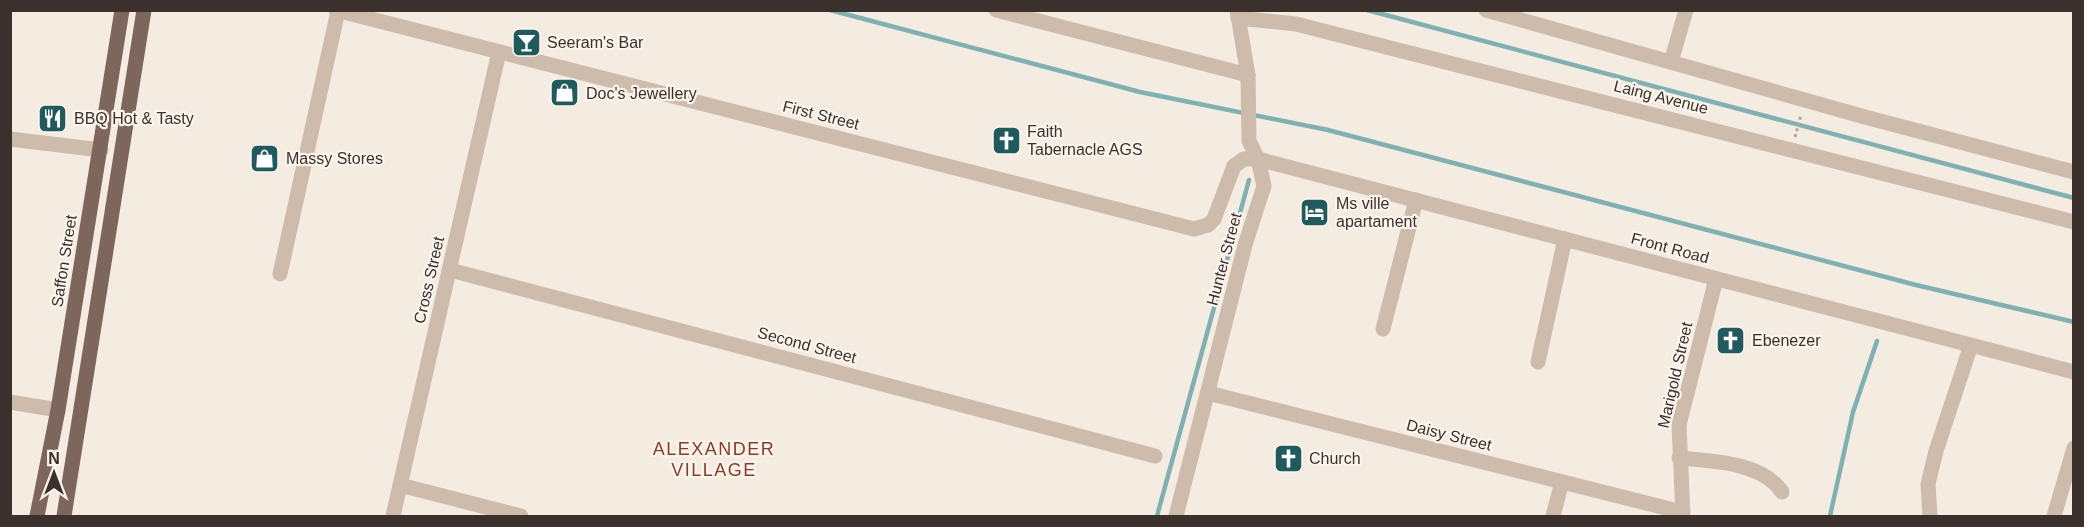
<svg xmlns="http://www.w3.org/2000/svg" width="2084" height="527" font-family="Arial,sans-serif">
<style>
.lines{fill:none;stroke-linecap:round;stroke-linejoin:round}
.stream{stroke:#7fb0b2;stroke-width:4.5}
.path{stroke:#b9a596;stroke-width:3;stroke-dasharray:3 3;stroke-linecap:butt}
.minor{stroke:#cdbbac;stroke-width:15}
.major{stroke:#7d675c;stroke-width:15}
.labels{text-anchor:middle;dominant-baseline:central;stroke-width:4.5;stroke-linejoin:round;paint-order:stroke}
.poi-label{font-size:16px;fill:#3b302b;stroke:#fbf5ee;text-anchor:start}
.street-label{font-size:16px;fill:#3b302b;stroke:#fbf5ee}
.neighbourhood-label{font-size:18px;letter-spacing:1.5px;fill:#8c3b22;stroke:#fbf5ee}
</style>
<rect width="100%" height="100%" fill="#f4ebe1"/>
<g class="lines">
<g class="stream">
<polyline points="830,10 1140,92 1328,130 1916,285 2074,322"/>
<polyline points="1367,10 2074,198"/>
<polyline points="1157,516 1249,180"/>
<polyline points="1830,516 1853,412 1877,341"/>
</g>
<polyline class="path" points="1795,137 1801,115"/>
<g class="minor">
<polyline points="336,10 1194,229 1208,225 1214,219 1234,166 1244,159 1258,159 2074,372"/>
<polyline points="996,10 1248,75"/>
<polyline points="1486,10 1865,117 2074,172"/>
<polyline points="1238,18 1296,24 2074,222"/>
<polyline points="1671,62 1686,10"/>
<polyline points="10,139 101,150"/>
<polyline points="450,270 1155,456"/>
<polyline points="280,274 338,11"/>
<polyline points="1383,329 1416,200"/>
<polyline points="1538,362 1565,239"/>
<polyline points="1208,393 1682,512"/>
<polyline points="10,402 58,410"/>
<path d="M1679,458C1711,461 1762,462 1782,492"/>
<polyline points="400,485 521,516"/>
<polyline points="393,516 499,52"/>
<polyline points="1176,516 1245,245 1264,186 1258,159 1249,141 1248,75 1237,10"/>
<polyline points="1553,516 1562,482"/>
<polyline points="1683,516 1679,425 1716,279"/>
<polyline points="1930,516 1928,484 1936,451 1971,345"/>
<polyline points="2054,516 2074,448"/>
</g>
<g class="major">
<polyline points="37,516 58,410 122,10"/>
<polyline points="64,516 144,10"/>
</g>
</g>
<defs>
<symbol id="bar-square" viewBox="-11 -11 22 22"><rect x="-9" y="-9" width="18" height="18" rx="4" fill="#1f5a5e" stroke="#fbf5ee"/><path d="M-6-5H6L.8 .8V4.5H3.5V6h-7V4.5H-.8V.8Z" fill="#fff"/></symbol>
<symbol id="shop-square" viewBox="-11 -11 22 22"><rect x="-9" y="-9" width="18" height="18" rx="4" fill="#1f5a5e" stroke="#fbf5ee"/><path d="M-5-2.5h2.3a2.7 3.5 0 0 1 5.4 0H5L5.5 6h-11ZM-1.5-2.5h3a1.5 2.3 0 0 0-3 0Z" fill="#fff"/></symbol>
<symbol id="restaurant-square" viewBox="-11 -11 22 22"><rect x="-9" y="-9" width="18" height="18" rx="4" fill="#1f5a5e" stroke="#fbf5ee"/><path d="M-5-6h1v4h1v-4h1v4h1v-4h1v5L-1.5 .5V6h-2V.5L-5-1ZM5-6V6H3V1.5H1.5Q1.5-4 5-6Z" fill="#fff"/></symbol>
<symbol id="church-square" viewBox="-11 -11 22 22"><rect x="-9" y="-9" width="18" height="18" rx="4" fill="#1f5a5e" stroke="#fbf5ee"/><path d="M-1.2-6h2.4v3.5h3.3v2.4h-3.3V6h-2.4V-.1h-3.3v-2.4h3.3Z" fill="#fff"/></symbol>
<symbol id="hotel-square" viewBox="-11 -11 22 22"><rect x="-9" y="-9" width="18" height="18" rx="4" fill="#1f5a5e" stroke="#fbf5ee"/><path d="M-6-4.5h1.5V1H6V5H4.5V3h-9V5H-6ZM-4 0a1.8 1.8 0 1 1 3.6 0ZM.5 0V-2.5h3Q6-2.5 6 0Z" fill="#fff"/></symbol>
</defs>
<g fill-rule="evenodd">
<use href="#bar-square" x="510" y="26" width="33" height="33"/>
<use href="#shop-square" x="548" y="76" width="33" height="33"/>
<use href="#restaurant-square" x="36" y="102" width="33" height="33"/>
<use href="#church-square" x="990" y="124" width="33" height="33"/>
<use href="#shop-square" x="248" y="142" width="33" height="33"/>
<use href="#hotel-square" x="1298" y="196" width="33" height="33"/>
<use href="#church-square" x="1714" y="324" width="33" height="33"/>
<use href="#church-square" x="1272" y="442" width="33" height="33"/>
</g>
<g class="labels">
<g class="poi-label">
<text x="547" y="42">Seeram's Bar</text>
<text x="586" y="93">Doc's Jewellery</text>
<text x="74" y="118">BBQ Hot &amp; Tasty</text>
<text x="1027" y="131">Faith<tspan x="1027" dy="18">Tabernacle AGS</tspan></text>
<text x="286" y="158">Massy Stores</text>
<text x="1336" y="203">Ms ville<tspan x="1336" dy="18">apartament</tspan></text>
<text x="1752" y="340">Ebenezer</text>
<text x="1309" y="458">Church</text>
</g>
<g class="street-label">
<text transform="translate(1661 97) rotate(14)">Laing Avenue</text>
<text transform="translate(821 115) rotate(14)">First Street</text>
<text transform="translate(1670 248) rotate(15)">Front Road</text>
<text transform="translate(1224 259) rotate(-75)">Hunter Street</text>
<text transform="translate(64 261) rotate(-81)">Saffon Street</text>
<text transform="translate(429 280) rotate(-77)">Cross Street</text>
<text transform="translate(807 345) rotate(15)">Second Street</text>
<text transform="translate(1675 375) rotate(-77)">Marigold Street</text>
<text transform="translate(1449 435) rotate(14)">Daisy Street</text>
</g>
<g class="neighbourhood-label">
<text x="714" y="449">ALEXANDER<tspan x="714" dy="21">VILLAGE</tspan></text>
</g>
</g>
<rect width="2084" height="527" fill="none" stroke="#3b302b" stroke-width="24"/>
<g transform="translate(54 473)" stroke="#fbf5ee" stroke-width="4.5" paint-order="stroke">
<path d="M0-4.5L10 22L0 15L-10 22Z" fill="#3b302b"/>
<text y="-9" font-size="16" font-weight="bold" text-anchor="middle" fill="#3b302b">N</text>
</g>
</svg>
